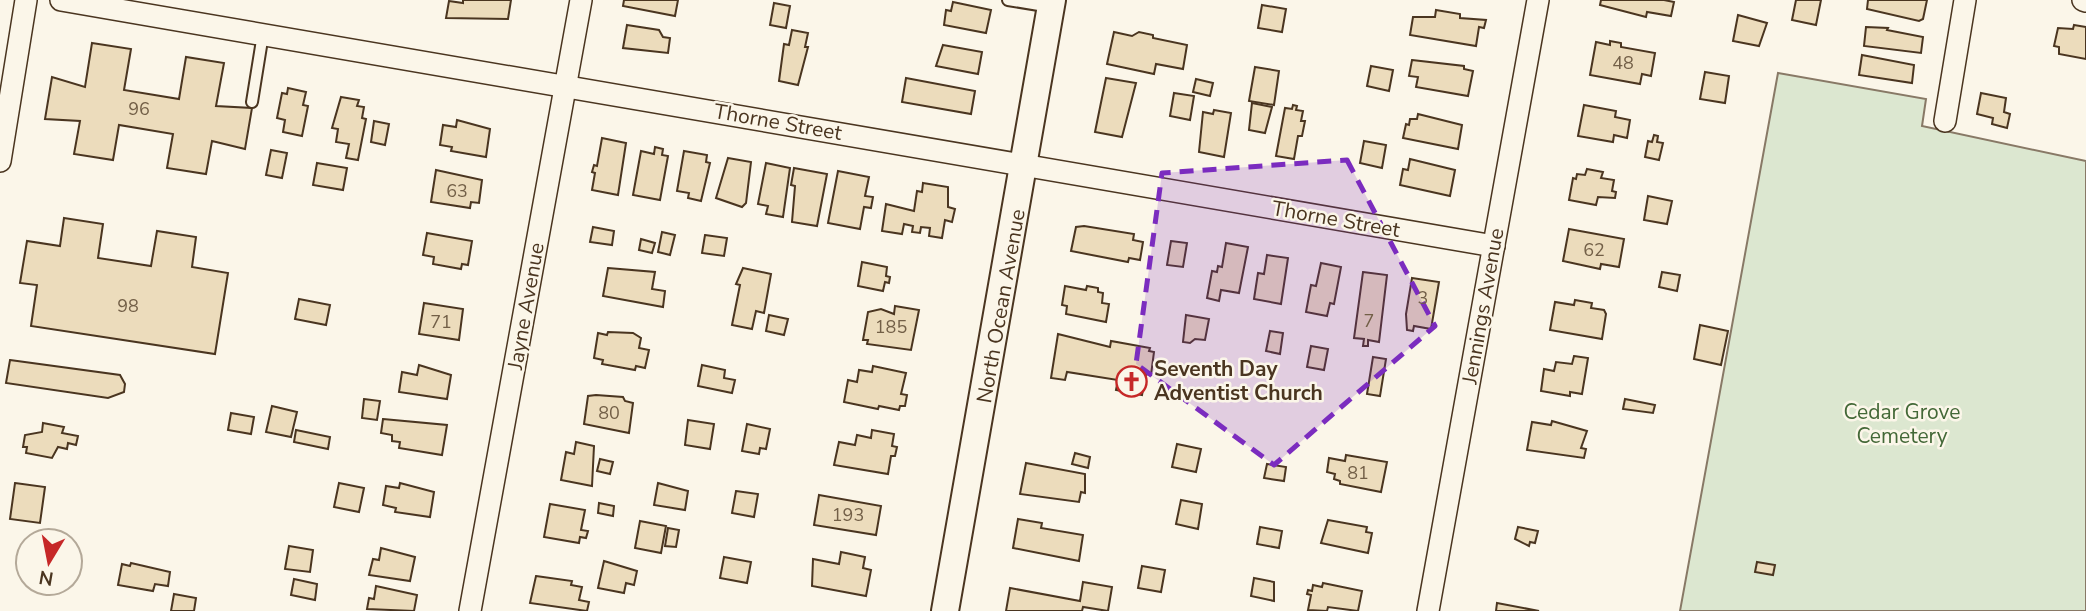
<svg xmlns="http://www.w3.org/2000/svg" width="2086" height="611" font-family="'Nunito Sans',sans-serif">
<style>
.green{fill:#dce7d0;stroke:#887966;stroke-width:2}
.building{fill:#ecdcbc;stroke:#4a3520;stroke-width:2}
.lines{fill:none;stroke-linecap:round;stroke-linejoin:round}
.service-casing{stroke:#4a3520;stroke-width:14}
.minor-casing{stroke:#4a3520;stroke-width:24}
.tertiary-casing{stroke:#4a3520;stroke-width:30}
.service{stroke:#fbf6e9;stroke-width:10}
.minor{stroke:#fbf6e9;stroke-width:21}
.tertiary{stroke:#fbf6e9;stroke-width:26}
.marked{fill:#7b2cbf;fill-opacity:0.2;stroke:#7b2cbf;stroke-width:5;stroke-dasharray:14 9;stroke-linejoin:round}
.labels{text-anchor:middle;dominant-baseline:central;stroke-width:5;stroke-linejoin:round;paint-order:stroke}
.number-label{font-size:18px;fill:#725f47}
.street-label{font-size:21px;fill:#4a3520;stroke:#fbf6e9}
.poi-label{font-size:21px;font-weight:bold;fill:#4a3520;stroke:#fbf6e9;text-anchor:start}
.park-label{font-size:21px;fill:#436837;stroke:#fbf6e9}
</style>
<rect width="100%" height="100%" fill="#fbf6e9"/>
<polygon class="green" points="1778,73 1926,99 1922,126 2086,161 2086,611 1680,611"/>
<g class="building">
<polygon points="463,0 511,0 508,19 446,18 449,1 463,3"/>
<polygon points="624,0 678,0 675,16 623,6"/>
<polygon points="1601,0 1664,0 1674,2 1671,16 1647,12 1646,17 1600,5"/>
<polygon points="1796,0 1821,0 1816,25 1792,20"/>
<polygon points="1868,0 1927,0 1923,19 1919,21 1867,9"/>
<polygon points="953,2 991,10 986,33 944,25 946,10 951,11"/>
<polygon points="774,3 790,6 786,28 770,25"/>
<polygon points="1262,5 1286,9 1282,32 1258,28"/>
<polygon points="1436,10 1460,14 1460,18 1486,20 1484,28 1479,27 1476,46 1410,35 1413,17 1435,17"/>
<polygon points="1738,15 1767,23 1759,46 1733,41"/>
<polygon points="627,25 659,30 663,37 670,38 668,53 623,48"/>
<polygon points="2074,25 2086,27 2086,59 2059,54 2059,47 2054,46 2058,28 2073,29"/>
<polygon points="1866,27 1888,28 1887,30 1923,37 1921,53 1864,46"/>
<polygon points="792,30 808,33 805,47 808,47 798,85 779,81 784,44 789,45"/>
<polygon points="1114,32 1132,36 1139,32 1153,35 1153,38 1187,45 1183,69 1156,64 1154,74 1107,64"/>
<polygon points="1610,41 1621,43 1621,47 1655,53 1651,76 1642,74 1640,84 1590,75 1596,42 1610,45"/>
<polygon points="92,43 131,49 124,90 179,99 186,57 224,63 216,106 252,108 245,149 212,141 206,174 167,168 173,134 119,125 113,160 74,154 80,121 45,119 52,77 85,87"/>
<polygon points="943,45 982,52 978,74 936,66"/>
<polygon points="1862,55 1914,65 1912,83 1859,75"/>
<polygon points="1412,60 1464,66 1464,69 1473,71 1468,96 1416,87 1418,77 1409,76"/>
<polygon points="1371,66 1393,70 1389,91 1367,86"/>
<polygon points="1255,67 1279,71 1274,105 1249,101"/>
<polygon points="1705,72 1729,76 1725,103 1700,99"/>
<polygon points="906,78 975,91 971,114 902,102"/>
<polygon points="1106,78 1136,83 1122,137 1095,132"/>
<polygon points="1196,79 1213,83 1210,96 1193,92"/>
<polygon points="288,88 306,92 303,105 308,106 302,136 283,132 285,120 277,118 282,93 287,94"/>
<polygon points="1174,93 1194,96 1190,120 1170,116"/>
<polygon points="1981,93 2006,98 2004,112 2010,114 2007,128 1992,124 1993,118 1977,114"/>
<polygon points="341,97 359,100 357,106 364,107 362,118 366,119 358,160 346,158 349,144 336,142 338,129 332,128"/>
<polygon points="1252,103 1272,107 1265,133 1249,130"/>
<polygon points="1293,105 1297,106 1296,110 1303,111 1301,121 1305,121 1302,136 1298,136 1294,159 1276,156 1285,108 1292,109"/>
<polygon points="1584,105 1616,111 1615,117 1630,120 1627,138 1614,135 1613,142 1578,136"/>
<polygon points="1214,110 1231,113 1224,157 1199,152 1203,112 1213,114"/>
<polygon points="1418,114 1462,125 1458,149 1403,138 1406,124 1409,125 1410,119 1417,119"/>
<polygon points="457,120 490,129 486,157 451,151 452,147 440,145 443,125 456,127"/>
<polygon points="374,121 389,124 385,145 371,142"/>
<polygon points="1654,135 1658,136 1657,142 1663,143 1659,160 1645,157 1648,141 1652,142"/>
<polygon points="602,138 626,143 618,195 592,190 595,173 592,172 594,165 597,166"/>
<polygon points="1364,141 1386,145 1382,168 1360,163"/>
<polygon points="655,147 663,149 662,155 668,156 660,200 633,195 641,151 654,154"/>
<polygon points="271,150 287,153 282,178 266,175"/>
<polygon points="684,151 707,155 706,162 710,163 701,201 688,198 689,193 677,191"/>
<polygon points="728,158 751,162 746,203 742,207 716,198"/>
<polygon points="1410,159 1455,170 1450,196 1400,185 1403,169 1408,170"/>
<polygon points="317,163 347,168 343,190 313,185"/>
<polygon points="766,163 790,168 783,217 766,214 768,206 758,204"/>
<polygon points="794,168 827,174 817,226 792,222 795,186 791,185"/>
<polygon points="1587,169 1603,172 1601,178 1614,180 1612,191 1616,192 1615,198 1598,197 1596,205 1569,200 1573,178 1576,179 1577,174 1585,175"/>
<polygon points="436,170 482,180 479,203 471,202 470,208 431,202"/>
<polygon points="838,171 869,177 865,196 873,197 871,208 864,207 860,229 828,223"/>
<polygon points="923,183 948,187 948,207 955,209 952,222 945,220 942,238 929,236 930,228 921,227 920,233 912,232 913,226 904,224 902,234 882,231 886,204 914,211 917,191 922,192"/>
<polygon points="1648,196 1672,201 1667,224 1644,220"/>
<polygon points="64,218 103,224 98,258 151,266 157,231 196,237 192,267 228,273 215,354 31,326 37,285 20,283 27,241 60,246"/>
<polygon points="1084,226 1134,234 1133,240 1143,242 1140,260 1129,258 1128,262 1071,251 1076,227"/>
<polygon points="593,227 614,231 612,245 590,242"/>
<polygon points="1569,229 1624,239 1619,267 1601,264 1600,269 1563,261"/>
<polygon points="662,232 675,235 670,255 658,252"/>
<polygon points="427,233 472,241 468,265 462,264 461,269 433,264 434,257 423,255"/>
<polygon points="705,235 727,238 724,256 702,253"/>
<polygon points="641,239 655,243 652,253 639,250"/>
<polygon points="1171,241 1187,243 1183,267 1167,265"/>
<polygon points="1226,243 1248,247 1239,293 1221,290 1219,301 1207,298 1212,271 1217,272 1218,266 1222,267"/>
<polygon points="1267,255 1288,258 1281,304 1254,299 1258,273 1264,274"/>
<polygon points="862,262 887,267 886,276 890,277 889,283 885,282 883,291 858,286"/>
<polygon points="1321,263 1341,267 1334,304 1330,303 1327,316 1306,312 1311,285 1316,286"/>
<polygon points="608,268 655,272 652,289 665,291 663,307 603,296"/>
<polygon points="743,268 771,274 764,313 756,311 752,329 732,325 740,285 736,284"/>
<polygon points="1363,272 1387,275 1379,342 1368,340 1368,346 1363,346 1364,339 1354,338"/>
<polygon points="1662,272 1680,275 1677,291 1659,287"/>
<polygon points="1412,278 1439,282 1431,329 1414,326 1413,331 1407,330 1406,314"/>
<polygon points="1065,286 1086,290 1087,286 1098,288 1098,292 1103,293 1102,303 1109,304 1106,322 1066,314 1067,306 1062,305"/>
<polygon points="299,299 330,305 326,325 295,319"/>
<polygon points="1575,300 1592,303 1591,308 1604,310 1606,314 1602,339 1550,330 1555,302 1574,305"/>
<polygon points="424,303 463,309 459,340 419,334"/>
<polygon points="895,306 919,310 911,350 867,344 868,340 863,340 868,312 881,309 894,314"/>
<polygon points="769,315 788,319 784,335 766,331"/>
<polygon points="1186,315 1209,319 1205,340 1195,339 1190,343 1183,342"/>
<polygon points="1700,325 1728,331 1721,365 1694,359"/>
<polygon points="1270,331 1283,333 1280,354 1266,351"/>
<polygon points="608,332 633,333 641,338 639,348 649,350 645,368 636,366 635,370 602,364 603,360 594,358 598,333 607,335"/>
<polygon points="1058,334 1110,347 1111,341 1150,348 1149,351 1154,352 1151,375 1146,374 1142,395 1116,390 1118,380 1067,372 1065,380 1051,378"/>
<polygon points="1311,346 1328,349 1324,370 1307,367"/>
<polygon points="1574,356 1588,358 1582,394 1570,392 1570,396 1541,391 1544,369 1554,371 1556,362 1572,364"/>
<polygon points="1373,357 1386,359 1380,396 1367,394"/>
<polygon points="10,360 120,375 125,384 124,392 108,398 6,383"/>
<polygon points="419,365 451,375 447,399 399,392 402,372 417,375"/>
<polygon points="702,365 725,370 724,378 735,380 732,393 698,386"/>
<polygon points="873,366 906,373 901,394 907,395 905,406 900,406 899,410 879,406 878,409 844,402 848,380 857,382 859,370 872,372"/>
<polygon points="596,395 623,397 625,401 633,403 629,433 584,424 588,396"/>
<polygon points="364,399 380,401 377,420 362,418"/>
<polygon points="1625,399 1655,405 1653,413 1623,409"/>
<polygon points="272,406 297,412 291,437 266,432"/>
<polygon points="231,413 254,417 251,434 228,430"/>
<polygon points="383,419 447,425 442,455 399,448 400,442 392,441 392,435 381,433"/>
<polygon points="688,420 714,424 710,449 685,445"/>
<polygon points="1552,421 1587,431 1581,448 1586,449 1584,458 1527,450 1532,422 1551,425"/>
<polygon points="43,423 64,427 62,433 78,436 76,445 68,443 67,449 58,447 52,458 26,453 27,447 23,447 25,435 42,432"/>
<polygon points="747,424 770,429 766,449 760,448 759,454 742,451"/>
<polygon points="296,430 330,437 328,449 294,442"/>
<polygon points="872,430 894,434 892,446 897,447 895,456 891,456 888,474 834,465 839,442 855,445 857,435 871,438"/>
<polygon points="576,442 594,446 592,486 561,480 566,452 574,454"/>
<polygon points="1177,444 1201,449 1196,472 1172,467"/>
<polygon points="1075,453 1090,457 1088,468 1072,464"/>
<polygon points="1346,455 1387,462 1381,492 1340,484 1340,481 1334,479 1335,474 1327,472 1329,458 1345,461"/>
<polygon points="600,459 613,462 610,474 597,471"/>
<polygon points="1026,463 1085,474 1085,493 1081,492 1079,502 1020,494"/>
<polygon points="1267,464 1286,467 1284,481 1264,478"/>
<polygon points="15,483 45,487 40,523 10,519"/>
<polygon points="339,483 364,488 359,512 334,507"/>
<polygon points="400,483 434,492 430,517 395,512 396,508 383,505 386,486 399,488"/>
<polygon points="658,483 688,491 685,510 654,505"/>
<polygon points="736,491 758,494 754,517 732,513"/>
<polygon points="819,495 881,506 876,535 814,525"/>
<polygon points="1181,500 1202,504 1198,529 1176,524"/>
<polygon points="599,503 614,506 613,516 598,513"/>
<polygon points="550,504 585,510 581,530 588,531 586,538 580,537 579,543 544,537"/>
<polygon points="1018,519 1042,523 1041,528 1083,535 1079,561 1013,548"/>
<polygon points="1328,520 1367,527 1366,532 1372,533 1368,553 1321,543"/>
<polygon points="640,521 666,526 661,553 635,548"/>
<polygon points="1260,527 1282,531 1279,548 1257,544"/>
<polygon points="1518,527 1538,531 1535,543 1530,542 1529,546 1515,539"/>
<polygon points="668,528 679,530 676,547 665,546"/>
<polygon points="289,546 313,550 310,572 285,569"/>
<polygon points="381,548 415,557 410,581 369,575 373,559 379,560"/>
<polygon points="841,552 865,557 863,568 871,570 866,596 812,586 813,559 839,564"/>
<polygon points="724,557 751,562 747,583 720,578"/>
<polygon points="604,561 637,571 634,585 626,583 624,593 598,588"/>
<polygon points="1757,562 1775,565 1773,575 1755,572"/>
<polygon points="131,563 170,572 168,586 155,584 153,591 118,585 122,564 130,566"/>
<polygon points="1142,566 1165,570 1161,592 1138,588"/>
<polygon points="536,576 572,581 571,585 582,587 579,600 589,602 587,611 530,603"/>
<polygon points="1254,578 1274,582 1274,601 1251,596"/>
<polygon points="294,579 317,584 315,600 291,595"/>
<polygon points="1083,582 1112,587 1108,611 1083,607 1082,611 1006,611 1010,588 1080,601"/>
<polygon points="1323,583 1362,591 1358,611 1328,607 1327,611 1308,610 1311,595 1307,594 1308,590 1312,591 1313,585 1322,587"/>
<polygon points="376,586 417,595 414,611 367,609 369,598 374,599"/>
<polygon points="174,594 196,598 194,611 171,611"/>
<polygon points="1497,603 1539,611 1496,611"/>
</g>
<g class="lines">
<defs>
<g id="service">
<polyline points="1008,0 1051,7"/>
<polyline points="252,102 263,34"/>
</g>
<g id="minor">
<polyline points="61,0 1494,246"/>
<polyline points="2083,0 2086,1"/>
<polyline points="1945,121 1965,0"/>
<polyline points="0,161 26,0"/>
<polyline points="470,611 581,0"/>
<polyline points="1428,611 1538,0"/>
</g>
<polyline id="tertiary" points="945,611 1052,0"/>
</defs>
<use href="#service" class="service-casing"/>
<use href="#minor" class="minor-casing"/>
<use href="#tertiary" class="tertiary-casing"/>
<use href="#service" class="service"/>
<use href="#minor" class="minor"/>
<use href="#tertiary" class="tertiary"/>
</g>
<path class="marked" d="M1347,160L1435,326L1274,465L1136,364L1162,173Z"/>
<defs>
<symbol id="church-ring" viewBox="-11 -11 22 22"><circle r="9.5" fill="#fbf6e9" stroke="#c62828" stroke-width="1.5"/><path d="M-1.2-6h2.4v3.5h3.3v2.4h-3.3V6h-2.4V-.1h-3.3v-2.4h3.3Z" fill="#c62828"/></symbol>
</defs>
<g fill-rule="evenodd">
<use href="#church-ring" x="1114" y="364" width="35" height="35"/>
</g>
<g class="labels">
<g class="number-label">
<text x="1623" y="63">48</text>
<text x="139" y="109">96</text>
<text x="457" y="191">63</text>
<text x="1594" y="250">62</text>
<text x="1423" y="298">3</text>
<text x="128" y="306">98</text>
<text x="1369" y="321">7</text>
<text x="441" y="322">71</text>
<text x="891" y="327">185</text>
<text x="609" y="413">80</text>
<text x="1358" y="473">81</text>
<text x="848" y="515">193</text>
</g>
<g class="street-label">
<text transform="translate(778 122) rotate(10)">Thorne Street</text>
<text transform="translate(1336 219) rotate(10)">Thorne Street</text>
<text transform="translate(526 306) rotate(-80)">Jayne Avenue</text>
<text transform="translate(1001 306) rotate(-80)">North Ocean Avenue</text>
<text transform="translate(1483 306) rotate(-80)">Jennings Avenue</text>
</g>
<g class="poi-label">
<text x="1154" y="369">Seventh Day<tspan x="1154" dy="24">Adventist Church</tspan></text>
</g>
<g class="park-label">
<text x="1902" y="412">Cedar Grove<tspan x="1902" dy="24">Cemetery</tspan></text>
</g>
</g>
<g transform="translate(49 562) rotate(190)"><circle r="33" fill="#fbf6e9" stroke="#b4a999" stroke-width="2"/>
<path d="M0-5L12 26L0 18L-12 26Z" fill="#c62828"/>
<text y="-10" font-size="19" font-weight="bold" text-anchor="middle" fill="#4a3520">N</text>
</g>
</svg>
